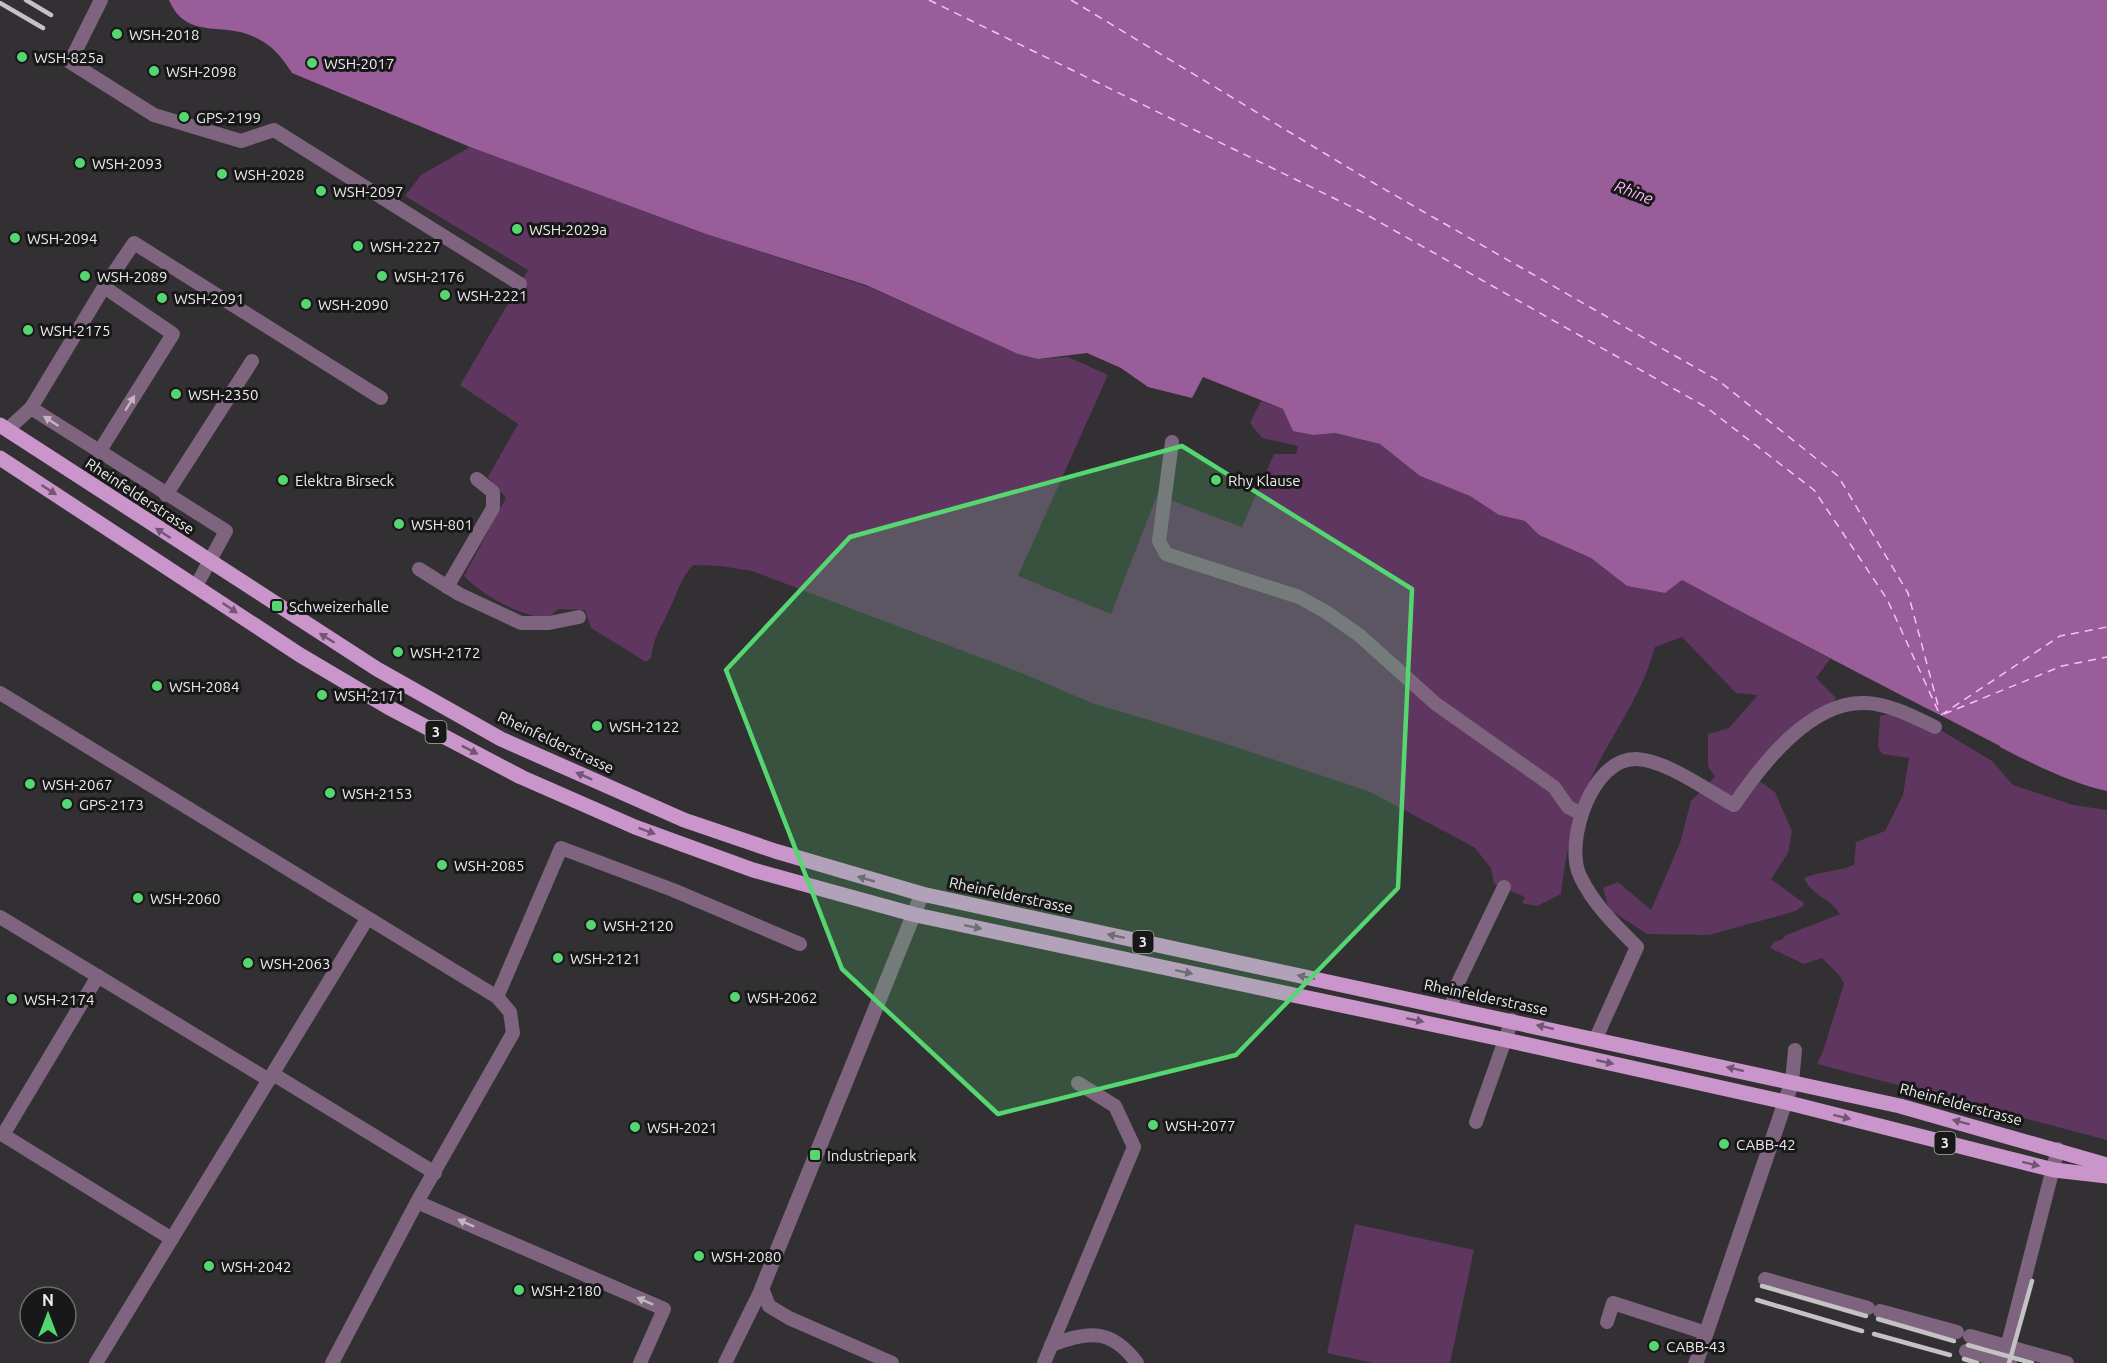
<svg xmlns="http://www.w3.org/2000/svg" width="2107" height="1363" font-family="Ubuntu,sans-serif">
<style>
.green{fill:#5e365f}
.water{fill:#995e9a}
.pier{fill:#323032}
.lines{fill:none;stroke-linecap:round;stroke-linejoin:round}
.ferry{stroke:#febcfe;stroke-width:1.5;stroke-dasharray:8 6;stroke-linecap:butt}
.lane{stroke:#7e647e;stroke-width:14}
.street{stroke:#7e647e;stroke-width:15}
.primary{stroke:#ca95cb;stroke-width:15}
.rail{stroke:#c4c2c4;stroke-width:4.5}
.oneway{fill:#c1b5c1}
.oneway2{fill:#725672}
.marked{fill:#55d671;fill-opacity:0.2;stroke:#55d671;stroke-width:4.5;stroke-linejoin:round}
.poi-dot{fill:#55d671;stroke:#191819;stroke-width:2}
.labels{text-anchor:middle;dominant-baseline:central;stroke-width:6;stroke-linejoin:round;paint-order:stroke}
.shield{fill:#191819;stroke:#adacad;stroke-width:1.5}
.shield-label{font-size:14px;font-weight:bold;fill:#edebed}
.poi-label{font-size:15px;fill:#edebed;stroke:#191819;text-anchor:start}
.street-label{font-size:15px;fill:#edebed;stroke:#191819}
.water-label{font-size:16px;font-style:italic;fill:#febcfe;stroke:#191819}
</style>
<rect width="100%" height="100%" fill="#323032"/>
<g class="green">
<path d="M470,147L706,234L869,287L1018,354L1038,359L1068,357L1108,375L1018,576L1111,614L1157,495L1242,527L1274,454H1296L1298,446L1262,438L1250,423L1261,401L1283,409L1314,435L1335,433L1380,444L1420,476L1470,496L1499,515L1525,521L1539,535L1591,558L1627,586L1665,593L1682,580L1830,659L1816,678L1836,698L1827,711L1753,777L1775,792L1792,831L1788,853L1771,879L1805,904L1796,911L1709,935L1647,934L1609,909L1603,888L1618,882L1651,910L1680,843L1691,801L1715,777L1708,766V734L1729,728L1758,695L1736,693L1682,637L1655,647C1644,688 1621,722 1601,758C1578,801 1566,846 1561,894L1537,906L1522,903L1525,897L1494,884L1491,868L1474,847L1368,791L1218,741L1092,703L1024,674L752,571L720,566L693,565C681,578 678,591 671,606C661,629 655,632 651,658L646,662L591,628L585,610L558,609L548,618C520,616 483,596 464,576L506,498L488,477L518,424L460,385L528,270L405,196L421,175Z"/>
<path d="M1895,712L1937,728L1992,761L2013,785L2073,805L2107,810V1140L1817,1064L1823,1051L1844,984L1839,975L1822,958L1804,964L1770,948L1774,942L1783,939L1784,936L1840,914C1830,898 1811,895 1804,878C1820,871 1838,872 1854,865L1856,842L1885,831L1903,795L1909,758L1882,754L1878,747L1880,716Z"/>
<polygon points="1355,1224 1474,1250 1450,1363 1373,1363 1327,1353"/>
</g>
<path class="water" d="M169,0H2107V791C2058,781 1990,741 1945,718C1857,672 1769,627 1682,580L1665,593L1627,586L1591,558L1539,535L1525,521L1499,515L1470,496L1420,476L1380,444L1335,433L1314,435L1293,431L1283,409L1203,377L1192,398L1148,387L1121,368L1087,353L1038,359L1018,354L866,285L706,234L470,147L292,73C281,56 271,44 252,36C221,22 186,40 169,0Z"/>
<polygon class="pier" points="1864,678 1940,715 2000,746 1998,749 1863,681"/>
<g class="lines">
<g class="ferry">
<polyline points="929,0 1360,211 1706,407 1814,490 1887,599 1940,715"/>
<polyline points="1071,0 1377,185 1719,381 1838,476 1908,593 1939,709"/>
<polyline points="1944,714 2062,666 2107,657"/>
<polyline points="1941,715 2060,636 2107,627"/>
</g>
<g class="lane">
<polyline points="101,0 70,62 154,115 241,141 274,130 520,284"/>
<polyline points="31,408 226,531 196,586"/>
<polyline points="7,430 31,408 104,287 134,243 381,398"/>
<polyline points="1172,442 1159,541 1166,554 1299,597 1326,612 1359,635 1436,704 1554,787 1568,807 1580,813"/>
<polyline points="99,452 173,334 104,287"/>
<polyline points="166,495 252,361"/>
<polyline points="419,569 459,594 521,623 549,623 579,617"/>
<polyline points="447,587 493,508 493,492 477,479"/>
<polyline points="0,693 497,997 510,1012 513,1033 417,1202 332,1363"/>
<polyline points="0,917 269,1080"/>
<polyline points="497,997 561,848 673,890 800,944"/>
<polyline points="1452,1008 1455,989 1504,887"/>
<path d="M1596,1038L1637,947C1616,926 1593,904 1580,876C1564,842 1592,758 1636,759C1666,760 1706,790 1734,805C1762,764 1811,700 1866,703C1890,704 1914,717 1935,727"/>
<polyline points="273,1074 435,1173"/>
<polyline points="1792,1082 1795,1050"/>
<polyline points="1476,1122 1512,1020"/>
<polyline points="0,1133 172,1239"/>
<polyline points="3,1135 98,976"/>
<polyline points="417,1202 664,1309 640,1363"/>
<polyline points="1765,1279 1868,1308"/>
<polyline points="762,1288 769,1306 789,1318 892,1363"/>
<polyline points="1880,1311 1957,1332"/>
<polyline points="1607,1322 1613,1303 1706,1333"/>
<polyline points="1970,1336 2067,1363"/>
<path d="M1051,1345C1089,1331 1111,1328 1137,1363"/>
<polyline points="1966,1351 2010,1363"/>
<polyline points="96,1363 367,919"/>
<polyline points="725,1363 762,1288"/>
<polyline points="1044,1363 1134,1147 1115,1106 1078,1083"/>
<polyline points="2003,1363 2058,1149"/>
</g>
<g class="street">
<polyline points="762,1288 922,894"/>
<polyline points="1696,1363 1792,1082"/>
</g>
<g class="primary">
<polyline points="0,425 377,669 501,739 684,820 775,851 922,894 1900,1106 2107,1165"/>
<polyline points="0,458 300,655 388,707 521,777 635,827 753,870 916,915 1506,1040 1785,1102 2054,1170 2107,1176"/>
</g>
<g class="rail">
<polyline points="26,0 51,15"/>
<polyline points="0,3 43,28"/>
<polyline points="1762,1286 1866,1316"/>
<polyline points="1757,1300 1862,1331"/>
<polyline points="1878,1319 1954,1341"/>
<polyline points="1874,1334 1950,1355"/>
<polyline points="1968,1345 2032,1363"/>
<polyline points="1964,1359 1977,1363"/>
<polyline points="2009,1363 2032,1281"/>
</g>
</g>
<defs><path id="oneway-solid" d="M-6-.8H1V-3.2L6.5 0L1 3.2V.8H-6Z" transform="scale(1.5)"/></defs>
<g class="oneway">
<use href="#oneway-solid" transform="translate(130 403) rotate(-58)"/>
<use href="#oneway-solid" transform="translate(51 421) rotate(-147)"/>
<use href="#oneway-solid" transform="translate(466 1223) rotate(-156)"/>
<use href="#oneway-solid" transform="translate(645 1301) rotate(-156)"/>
</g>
<g class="oneway2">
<use href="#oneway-solid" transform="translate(49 490) rotate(33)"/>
<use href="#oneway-solid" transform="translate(163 533) rotate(-147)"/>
<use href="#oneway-solid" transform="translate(230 608) rotate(34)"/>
<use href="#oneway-solid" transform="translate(327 638) rotate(-148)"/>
<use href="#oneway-solid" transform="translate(470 750) rotate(27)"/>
<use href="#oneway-solid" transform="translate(584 776) rotate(-156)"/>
<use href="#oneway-solid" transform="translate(647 831) rotate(20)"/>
<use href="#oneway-solid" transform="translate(866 879) rotate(-164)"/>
<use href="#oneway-solid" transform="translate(973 927) rotate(12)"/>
<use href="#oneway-solid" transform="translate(1116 936) rotate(-168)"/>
<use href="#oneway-solid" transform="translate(1184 972) rotate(12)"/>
<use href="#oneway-solid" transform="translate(1306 977) rotate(-168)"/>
<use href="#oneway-solid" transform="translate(1415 1020) rotate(12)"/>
<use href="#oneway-solid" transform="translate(1545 1027) rotate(-167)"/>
<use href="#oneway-solid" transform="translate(1605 1062) rotate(13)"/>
<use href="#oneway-solid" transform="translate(1735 1069) rotate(-167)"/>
<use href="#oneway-solid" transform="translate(1842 1117) rotate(14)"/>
<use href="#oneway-solid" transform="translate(1961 1122) rotate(-165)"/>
<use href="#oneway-solid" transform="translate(2031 1164) rotate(14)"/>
</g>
<path class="marked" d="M1182,446L1412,589L1398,888L1236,1055L998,1114L842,969L726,670L850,537Z"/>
<g class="poi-dot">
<circle cx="117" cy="34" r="6"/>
<circle cx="22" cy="57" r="6"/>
<circle cx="312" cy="63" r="6"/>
<circle cx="154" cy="71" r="6"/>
<circle cx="184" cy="117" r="6"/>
<circle cx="80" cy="163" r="6"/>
<circle cx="222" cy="174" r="6"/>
<circle cx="321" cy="191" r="6"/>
<circle cx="517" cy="229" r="6"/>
<circle cx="15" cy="238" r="6"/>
<circle cx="358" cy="246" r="6"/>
<circle cx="85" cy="276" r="6"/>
<circle cx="382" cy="276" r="6"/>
<circle cx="445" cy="295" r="6"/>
<circle cx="162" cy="298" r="6"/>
<circle cx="306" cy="304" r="6"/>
<circle cx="28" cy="330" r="6"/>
<circle cx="176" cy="394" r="6"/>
<circle cx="283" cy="480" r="6"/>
<circle cx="1216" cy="480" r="6"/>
<circle cx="399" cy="524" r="6"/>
<rect x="271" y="600" width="12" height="12" rx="3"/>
<circle cx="398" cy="652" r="6"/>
<circle cx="157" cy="686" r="6"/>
<circle cx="322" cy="695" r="6"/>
<circle cx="597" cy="726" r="6"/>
<circle cx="30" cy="784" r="6"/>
<circle cx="330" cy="793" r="6"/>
<circle cx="67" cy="804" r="6"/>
<circle cx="442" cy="865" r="6"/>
<circle cx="138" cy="898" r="6"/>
<circle cx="591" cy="925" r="6"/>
<circle cx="558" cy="958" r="6"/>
<circle cx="248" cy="963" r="6"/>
<circle cx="735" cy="997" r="6"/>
<circle cx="12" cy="999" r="6"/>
<circle cx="1153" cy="1125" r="6"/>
<circle cx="635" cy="1127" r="6"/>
<circle cx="1724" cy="1144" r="6"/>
<rect x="809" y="1149" width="12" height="12" rx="3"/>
<circle cx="699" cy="1256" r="6"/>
<circle cx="209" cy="1266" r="6"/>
<circle cx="519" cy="1290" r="6"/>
<circle cx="1654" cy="1346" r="6"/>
</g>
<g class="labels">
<g class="shield">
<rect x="425.5" y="721" width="21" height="22" rx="4.5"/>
<rect x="1132.5" y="931" width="21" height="22" rx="4.5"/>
<rect x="1934.5" y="1132" width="21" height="22" rx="4.5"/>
</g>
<g class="shield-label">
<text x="436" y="732">3</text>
<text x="1143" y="942">3</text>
<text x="1945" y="1143">3</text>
</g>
<g class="poi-label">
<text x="129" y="34">WSH-2018</text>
<text x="34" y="57">WSH-825a</text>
<text x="324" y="63">WSH-2017</text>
<text x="166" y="71">WSH-2098</text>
<text x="196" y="117">GPS-2199</text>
<text x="92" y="163">WSH-2093</text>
<text x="234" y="174">WSH-2028</text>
<text x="333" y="191">WSH-2097</text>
<text x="529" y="229">WSH-2029a</text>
<text x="27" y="238">WSH-2094</text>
<text x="370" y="246">WSH-2227</text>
<text x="97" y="276">WSH-2089</text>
<text x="394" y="276">WSH-2176</text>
<text x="457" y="295">WSH-2221</text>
<text x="174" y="298">WSH-2091</text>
<text x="318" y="304">WSH-2090</text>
<text x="40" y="330">WSH-2175</text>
<text x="188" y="394">WSH-2350</text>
<text x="295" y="480">Elektra Birseck</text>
<text x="1228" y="480">Rhy Klause</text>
<text x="411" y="524">WSH-801</text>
<text x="289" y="606">Schweizerhalle</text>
<text x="410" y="652">WSH-2172</text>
<text x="169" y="686">WSH-2084</text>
<text x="334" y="695">WSH-2171</text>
<text x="609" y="726">WSH-2122</text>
<text x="42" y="784">WSH-2067</text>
<text x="342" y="793">WSH-2153</text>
<text x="79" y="804">GPS-2173</text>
<text x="454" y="865">WSH-2085</text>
<text x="150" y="898">WSH-2060</text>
<text x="603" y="925">WSH-2120</text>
<text x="570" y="958">WSH-2121</text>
<text x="260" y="963">WSH-2063</text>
<text x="747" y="997">WSH-2062</text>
<text x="24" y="999">WSH-2174</text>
<text x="1165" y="1125">WSH-2077</text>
<text x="647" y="1127">WSH-2021</text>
<text x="1736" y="1144">CABB-42</text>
<text x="827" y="1155">Industriepark</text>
<text x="711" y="1256">WSH-2080</text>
<text x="221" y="1266">WSH-2042</text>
<text x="531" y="1290">WSH-2180</text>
<text x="1666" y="1346">CABB-43</text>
</g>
<g class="street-label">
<text transform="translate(140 496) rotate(33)">Rheinfelderstrasse</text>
<text transform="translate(556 742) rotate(25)">Rheinfelderstrasse</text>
<text transform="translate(1011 895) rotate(12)">Rheinfelderstrasse</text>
<text transform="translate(1486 997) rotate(12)">Rheinfelderstrasse</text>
<text transform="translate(1961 1104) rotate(15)">Rheinfelderstrasse</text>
</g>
<g class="water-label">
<text transform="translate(1634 192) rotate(21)">Rhine</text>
</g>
</g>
<g transform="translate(48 1315)"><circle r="28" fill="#191819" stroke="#6e6c6e" stroke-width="1.5"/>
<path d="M0-4.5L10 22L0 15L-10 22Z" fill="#55d671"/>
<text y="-9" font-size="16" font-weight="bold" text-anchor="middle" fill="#edebed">N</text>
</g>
</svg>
